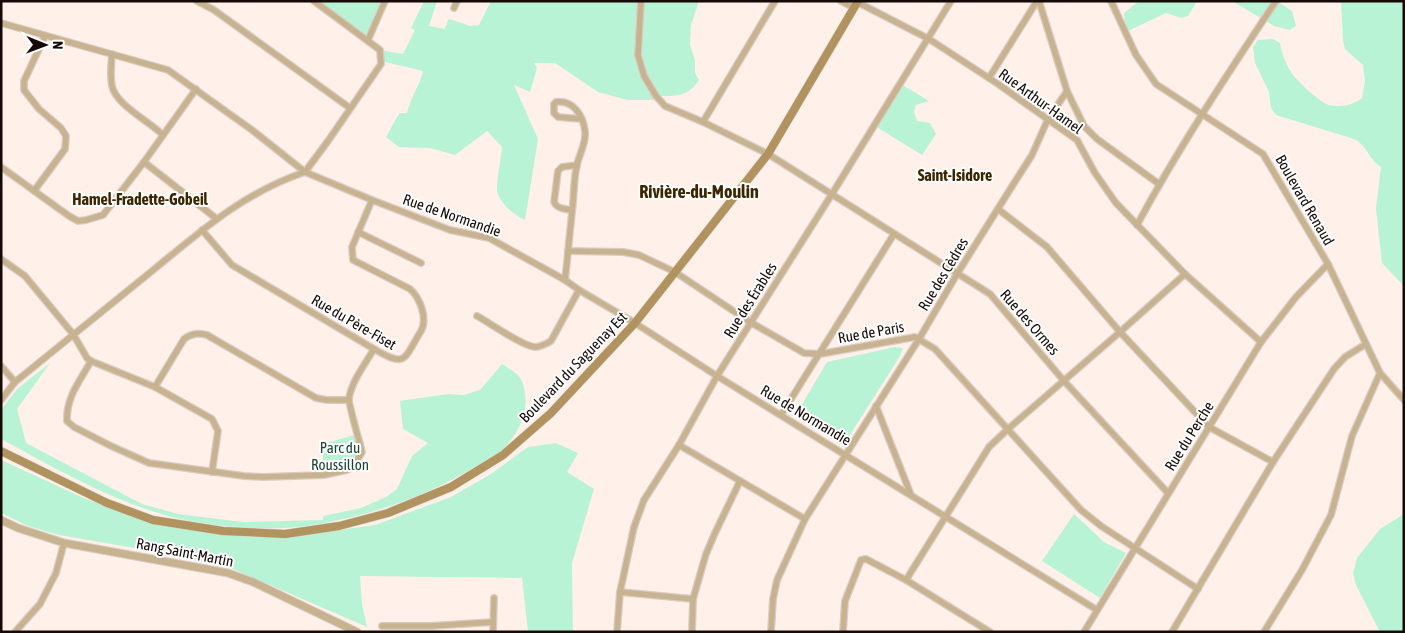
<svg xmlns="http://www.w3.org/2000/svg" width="1405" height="633" font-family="'Asap Condensed',sans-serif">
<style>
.green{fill:#b8f3d5}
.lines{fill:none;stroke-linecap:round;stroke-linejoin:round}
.minor-casing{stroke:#dacbc5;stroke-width:8}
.tertiary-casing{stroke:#dacbc5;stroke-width:9}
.secondary-casing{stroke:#dacbc5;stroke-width:9}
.minor{stroke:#c7b390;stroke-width:5.5}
.tertiary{stroke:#c7b390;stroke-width:7}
.secondary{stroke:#b0935e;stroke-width:8}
.labels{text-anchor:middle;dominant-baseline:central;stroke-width:4;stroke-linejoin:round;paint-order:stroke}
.street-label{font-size:15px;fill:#160a06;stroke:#fff}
.park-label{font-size:15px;fill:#194432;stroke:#fff}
.neighbourhood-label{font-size:16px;font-weight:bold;fill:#3c2501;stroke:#fff}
.quarter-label{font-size:18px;font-weight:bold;fill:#3c2501;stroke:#fff}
</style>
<rect width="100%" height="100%" fill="#fff0e9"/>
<g class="green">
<polygon points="314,1 385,1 368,40"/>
<path d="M424,1H437L429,26L445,29L448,20L450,19L470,26L479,25L491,1H699L691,25L690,45L695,60V73L699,80C687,98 675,96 656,96L653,100H628L598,92L555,63H534L537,68L530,92L514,85L538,139L525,220C515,216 498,202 497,190C497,176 501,160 502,147L487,131L455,155L430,148L399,147L386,137C391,129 395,119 400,113H407C411,96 419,87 423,71L381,61L380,50L403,54L415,30L411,28Z"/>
<polygon points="1139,1 1197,1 1188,16 1181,18 1166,13 1126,32 1124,13"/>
<polygon points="1232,1 1277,1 1292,11 1296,26 1290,30 1274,26"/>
<path d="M1341,1H1404V286L1382,263L1376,208L1381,167C1369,160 1367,145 1354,139L1276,115L1271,108L1269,92L1255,63L1253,47L1258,40L1273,39L1280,43C1282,53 1285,63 1291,72C1297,81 1319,102 1329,105C1341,108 1353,105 1362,98L1365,82L1363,65L1345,49L1343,41Z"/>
<polygon points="901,84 929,101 916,105 914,112 917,121 930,123 936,134 922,155 875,126"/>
<polygon points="895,347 903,348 900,356 846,441 798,411 827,362"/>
<path d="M50,363L17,409L26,443L142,504L178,514L243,522L323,520V516L361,508L386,497L397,489L412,456L428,443L403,429L400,401L448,394L464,395L480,390L502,364C507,367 513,371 518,375C526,384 527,403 524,414C521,426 512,441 502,450C496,455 487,459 480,464C428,496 368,517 307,526C285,529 261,529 239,527C148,523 79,481 1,439V410L17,389Z"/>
<polygon points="358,434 362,452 353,467 324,475 322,444"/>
<polygon points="556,443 578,453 567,472 594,489 572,563 573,632 528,632 522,578 360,576 362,604 367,627 233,569 163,553 59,535 28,526 1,513 1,460 86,499 135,517 177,528 216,534 256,537 296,536 375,525 451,497 491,474 528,447"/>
<polygon points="1074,514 1104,542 1126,553 1100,598 1042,561"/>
<polygon points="1404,514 1404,632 1380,632 1356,585 1353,573 1357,558 1380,529"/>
</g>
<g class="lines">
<defs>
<g id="minor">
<polyline points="197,1 214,10 350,108"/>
<polyline points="641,1 638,55 644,76 656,96 665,106 703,122 768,154 990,294 1064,381 1168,493"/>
<polyline points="841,1 854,8"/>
<polyline points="1039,1 1067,91 1084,126 1097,139 1159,184"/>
<polyline points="1111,1 1136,55 1156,84 1263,154 1328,264 1380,373 1404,400"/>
<polyline points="857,2 929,39 998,84 1077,140 1095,173 1116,203 1185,274 1261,342"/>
<polyline points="454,8 457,1"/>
<polyline points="1,23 168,70 252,130 305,172 372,200 450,230 489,238 565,280 579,290 635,323 717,376 1097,610"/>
<polyline points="368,40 385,1"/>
<path d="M112,54C111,65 110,76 112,86C116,105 149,121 163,135"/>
<polyline points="989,78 1037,1"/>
<polyline points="703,122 775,1"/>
<polyline points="144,162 217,219"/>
<polyline points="1,167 69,216 78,221 86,220 103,215 144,162 196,89"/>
<polyline points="305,172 328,141 381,64 380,50 314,1"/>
<polyline points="34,191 65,149 66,136 61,128 39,109 24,90 24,81 45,36"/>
<polyline points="998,209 1047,247 1120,332 1209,427 1273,462"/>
<path d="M572,210C565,209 557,209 554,202L558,171L562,167L577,165"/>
<path d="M1137,225C1179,147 1227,75 1276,1"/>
<path d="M202,230L232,265L374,349C407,368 403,360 421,331C428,318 420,298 410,289L353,260L352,247L372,200"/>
<polyline points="358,232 421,263"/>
<polyline points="568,251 623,252 639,255 675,272 750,322 804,353 820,354 915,337 935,349 1081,510 1101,526 1198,589"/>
<polyline points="1,259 25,276 73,334 87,358 91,361 155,387 212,419 218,431 212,472"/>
<path d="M565,280C568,255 570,229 573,203C574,191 574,177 577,165C579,155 587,141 585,131C583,116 574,100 556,102L554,104V113L558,117L581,119"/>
<path d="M477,316C490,323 522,346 535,347C541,347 546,344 551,341L579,290"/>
<path d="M91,361C80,381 66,397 67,421L74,427L111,446L149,463L244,476L263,477L324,475L347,470L353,467L362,452C360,443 348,403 349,398C352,381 365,364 374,349"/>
<polyline points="1,366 15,382"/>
<path d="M155,387L184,339C192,333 198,333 207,335L316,398L327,400H348"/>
<path d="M1,400L15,382C61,345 106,308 152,271C201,231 243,193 305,172"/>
<polyline points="876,406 911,495"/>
<polyline points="781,415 894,234"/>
<polyline points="679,445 805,519"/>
<polyline points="906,580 989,447 1008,429 1120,332 1185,274"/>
<polyline points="620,592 693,599"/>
<polyline points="382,626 431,626 493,622"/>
<polyline points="15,632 40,604 56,573 64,543"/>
<polyline points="493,632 494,598"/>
<polyline points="617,632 620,592 634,527 644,500 679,445 717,376 832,194 951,1"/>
<polyline points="692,632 693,599 706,554 715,533 740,481"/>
<polyline points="771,632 773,599 777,580 805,519 919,339 957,274 1016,180 1032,155 1048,119 1067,91"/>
<polyline points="843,632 845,601 861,560 866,559 906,580 990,632"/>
<polyline points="1084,632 1261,342 1296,297 1328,264"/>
<polyline points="1172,632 1273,462 1334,369 1345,357 1366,344"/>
<polyline points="1264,632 1302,570 1331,515 1352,436 1380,373"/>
</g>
<polyline id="tertiary" points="1,520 18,528 64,543 228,573 253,582 357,632"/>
<polyline id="secondary" points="1,451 107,503 153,520 223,531 285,534 339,526 388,513 451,487 503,455 551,413 635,323 768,154 858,1"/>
</defs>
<use href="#minor" class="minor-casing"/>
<use href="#tertiary" class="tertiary-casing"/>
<use href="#secondary" class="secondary-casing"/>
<use href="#minor" class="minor"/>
<use href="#tertiary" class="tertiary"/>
<use href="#secondary" class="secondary"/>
</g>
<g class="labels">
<g class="street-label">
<text transform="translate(1041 101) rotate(36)">Rue Arthur-Hamel</text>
<text transform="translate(1305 200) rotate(60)">Boulevard Renaud</text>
<text transform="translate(452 215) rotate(19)">Rue de Normandie</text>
<text transform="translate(943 274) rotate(-59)">Rue des Cèdres</text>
<text transform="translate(750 300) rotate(-58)">Rue des Érables</text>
<text transform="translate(354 322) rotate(30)">Rue du Père-Fiset</text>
<text transform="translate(1030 322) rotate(49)">Rue des Ormes</text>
<text transform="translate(871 332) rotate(-10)">Rue de Paris</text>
<text transform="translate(573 367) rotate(-46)">Boulevard du Saguenay Est</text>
<text transform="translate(806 415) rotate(31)">Rue de Normandie</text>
<text transform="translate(1189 436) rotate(-58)">Rue du Perche</text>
<text transform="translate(185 552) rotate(11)">Rang Saint-Martin</text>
</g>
<g class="park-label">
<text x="340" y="447">Parc du<tspan x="340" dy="17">Roussillon</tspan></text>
</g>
<g class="neighbourhood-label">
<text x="955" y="175">Saint-Isidore</text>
<text x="140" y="199">Hamel-Fradette-Gobeil</text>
</g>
<g class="quarter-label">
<text x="699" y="191">Rivière-du-Moulin</text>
</g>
</g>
<rect width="1405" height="633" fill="none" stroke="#160a06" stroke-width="5"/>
<g transform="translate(45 45) rotate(91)" stroke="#ffffff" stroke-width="4" paint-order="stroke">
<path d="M0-4L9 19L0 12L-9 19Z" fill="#160a06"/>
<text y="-8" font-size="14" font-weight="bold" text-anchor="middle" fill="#160a06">N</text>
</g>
</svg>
